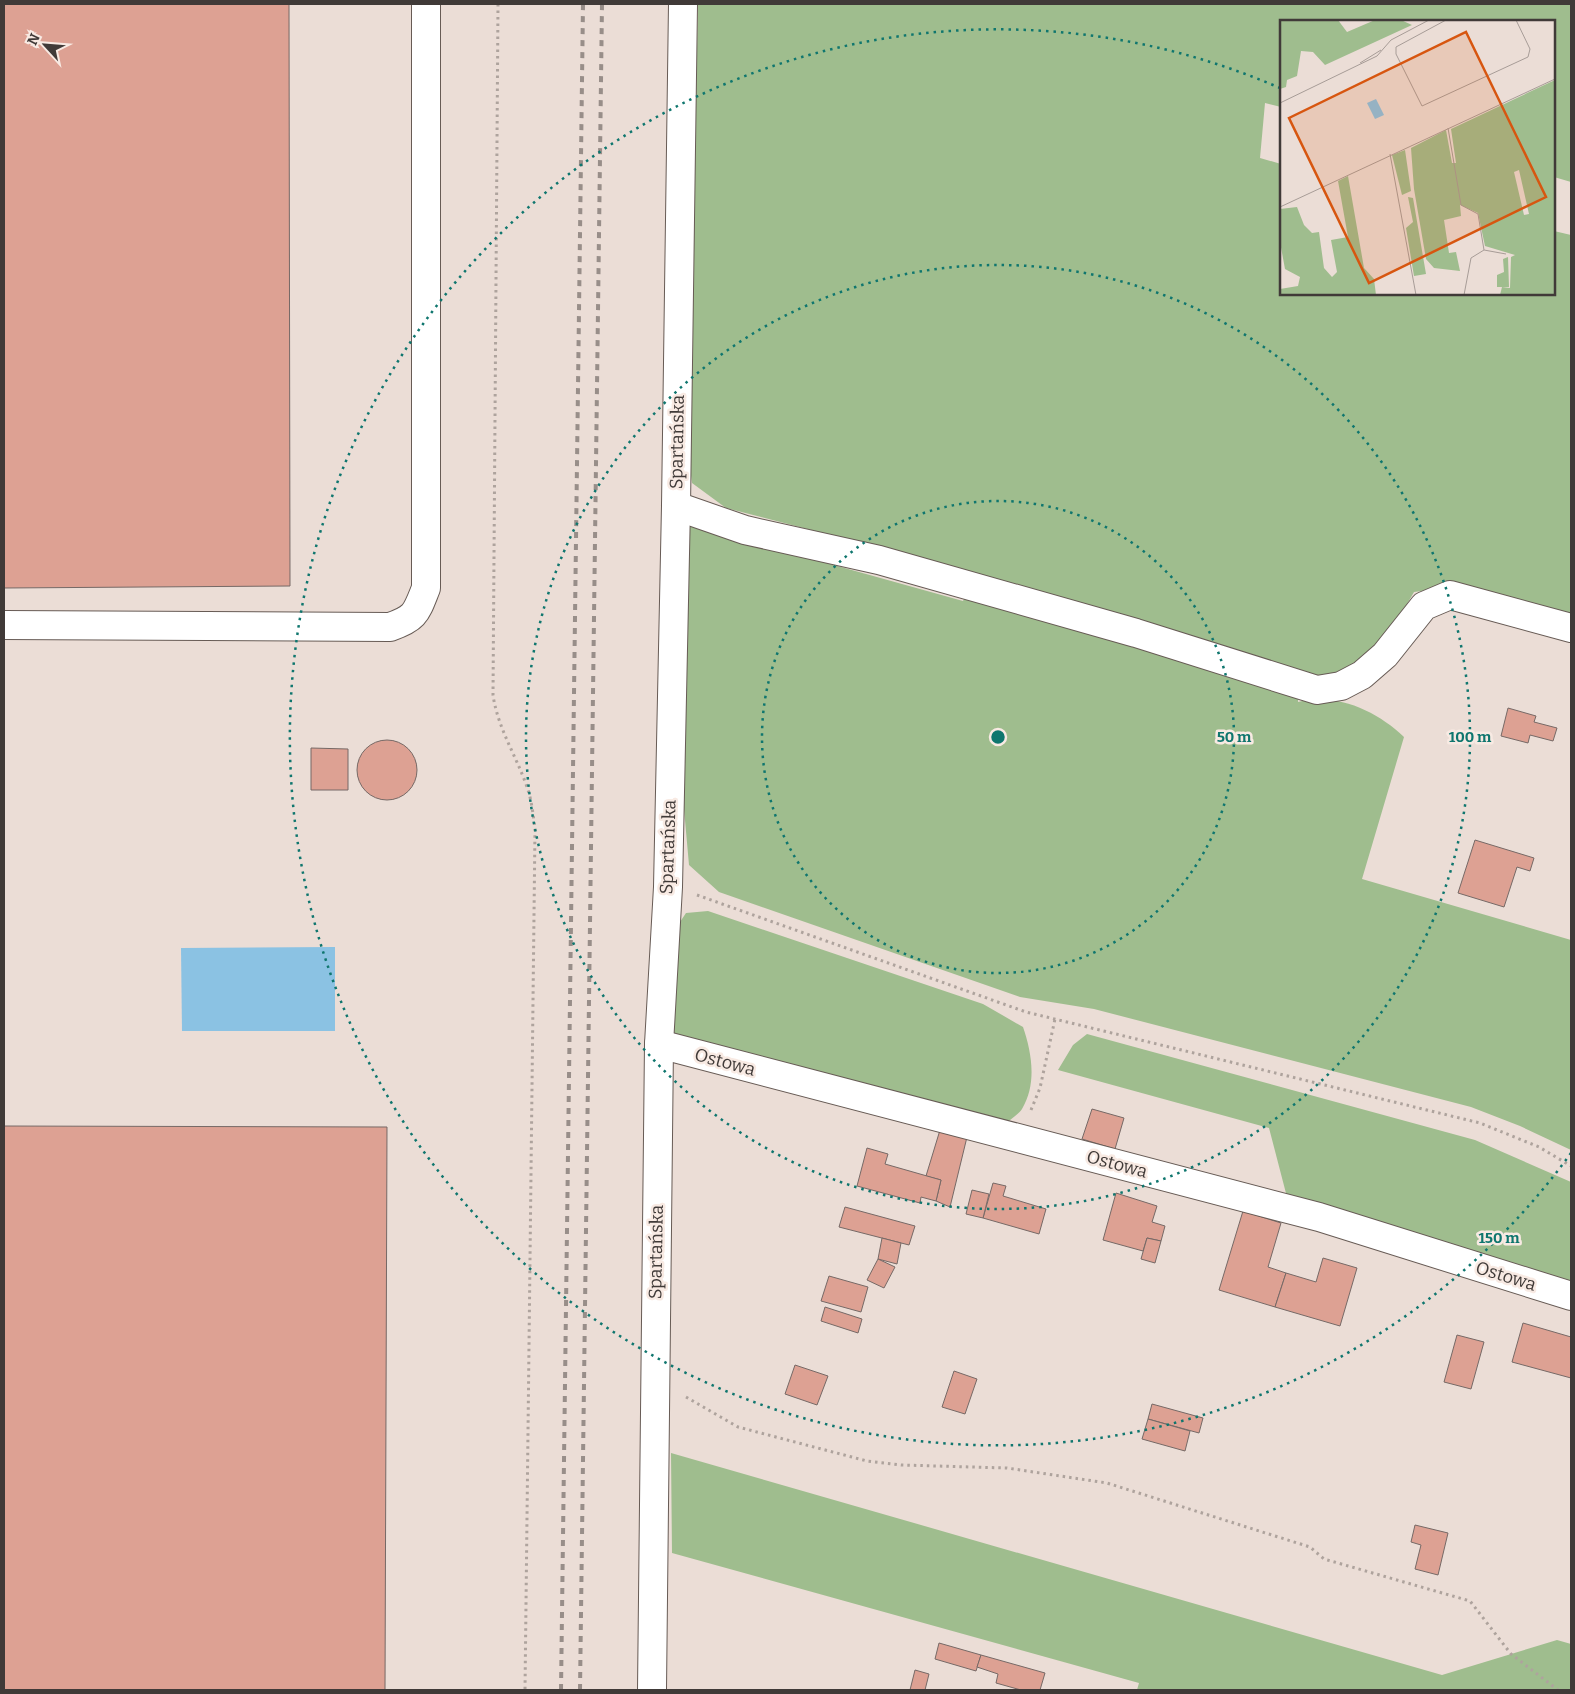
<svg xmlns="http://www.w3.org/2000/svg" width="1575" height="1694" font-family="Bitter,serif">
<style>
.green{fill:#9fbd8e}
.water{fill:#8bc2e3}
.building{fill:#dda193;stroke:#766966}
.lines{fill:none;stroke-linecap:round;stroke-linejoin:round}
.minor-casing{stroke:#675b55;stroke-width:30}
.path{stroke:#aea39d;stroke-width:3;stroke-dasharray:2.5 4;stroke-linecap:butt}
.minor{stroke:#fff;stroke-width:28}
.rail{stroke:#988e89;stroke-width:4;stroke-dasharray:6 6;stroke-linecap:butt}
.ring{fill:none;stroke:#0f766e;stroke-width:2.5;stroke-dasharray:2.5 5}
.labels{text-anchor:middle;dominant-baseline:central;stroke-width:5;stroke-linejoin:round;paint-order:stroke}
.street-label{font-size:18px;fill:#403a38;stroke:#f8eae3}
.inset-road{fill:none;stroke:#a79c97;stroke-width:1}
.view{fill:#d75610;fill-opacity:0.15;stroke:#d75610;stroke-width:2.5}
.inset-edge{fill:none;stroke:#403a38;stroke-width:2.5}
.centre{fill:#0f766e;stroke:#f8eae3;stroke-width:2.5}
.ring-label{font-size:15px;text-anchor:middle;font-weight:bold;fill:#0f766e;stroke:#f8eae3;stroke-width:5;stroke-linejoin:round;paint-order:stroke}
</style>
<rect width="100%" height="100%" fill="#ebddd6"/>
<g class="green">
<path d="M698,4H1571V182L1554,177V21H1281V107L1265,103L1260,158L1281,164V294H1554V231L1571,235V617L1444,588L1414,592L1392,630L1362,665L1328,675H1298V702C1336,692 1377,711 1404,737L1362,879L1571,940V1150L1520,1126L1471,1107L1094,1009L1020,997L719,892L689,865L684,809L687,524L963,601L977,573L726,508L692,483L688,453Z"/>
<path d="M708,911L983,1004L1023,1027C1032,1053 1037,1084 1022,1109C1018,1115 1009,1120 1004,1125L689,1040L671,1031L674,931L686,913Z"/>
<polygon points="1087,1034 1475,1140 1571,1182 1571,1283 1288,1201 1269,1128 1058,1070 1073,1045"/>
<polygon points="671,1453 1442,1675 1557,1640 1571,1644 1571,1690 1137,1690 1139,1683 672,1553"/>
</g>
<polygon class="water" points="335,947 335,1031 182,1031 181,948"/>
<g class="building">
<polygon points="4,4 289,4 290,586 4,588"/>
<polygon points="1508,708 1536,716 1534,722 1557,728 1553,741 1530,735 1528,743 1501,736"/>
<circle cx="387" cy="770" r="30"/>
<polygon points="311,748 348,749 348,790 311,790"/>
<polygon points="1475,840 1534,858 1530,871 1517,867 1504,907 1458,893"/>
<polygon points="1092,1109 1124,1118 1115,1149 1082,1139"/>
<polygon points="4,1126 387,1127 385,1690 4,1690"/>
<polygon points="940,1130 967,1137 950,1207 936,1201 941,1180 926,1176"/>
<polygon points="867,1148 888,1154 885,1164 941,1180 936,1201 921,1197 920,1203 857,1186"/>
<polygon points="993,1183 1006,1186 1003,1196 1046,1209 1039,1234 983,1218"/>
<polygon points="972,1190 989,1194 983,1218 966,1214"/>
<polygon points="1116,1193 1157,1206 1152,1222 1165,1226 1161,1241 1147,1238 1143,1251 1103,1240"/>
<polygon points="845,1207 915,1226 909,1245 839,1227"/>
<polygon points="1243,1211 1281,1223 1268,1267 1286,1273 1275,1307 1219,1290"/>
<polygon points="882,1238 901,1243 897,1264 878,1259"/>
<polygon points="1147,1238 1161,1241 1155,1263 1141,1259"/>
<polygon points="1323,1258 1357,1268 1340,1326 1275,1307 1286,1273 1316,1282"/>
<polygon points="878,1259 895,1267 884,1288 867,1280"/>
<polygon points="829,1276 868,1287 861,1312 821,1301"/>
<polygon points="825,1307 862,1319 858,1333 821,1321"/>
<polygon points="1523,1323 1571,1337 1571,1378 1512,1362"/>
<polygon points="1457,1335 1484,1342 1471,1389 1444,1382"/>
<polygon points="795,1365 828,1376 817,1405 785,1394"/>
<polygon points="954,1371 977,1379 965,1414 942,1407"/>
<polygon points="1152,1404 1203,1418 1199,1433 1148,1419"/>
<polygon points="1148,1419 1190,1431 1185,1451 1142,1439"/>
<polygon points="1415,1525 1448,1533 1438,1575 1415,1569 1421,1545 1411,1542"/>
<polygon points="939,1643 981,1655 976,1671 935,1659"/>
<polygon points="981,1655 1045,1673 1040,1690 1021,1690 996,1683 998,1674 977,1667"/>
<polygon points="915,1670 929,1674 925,1690 910,1690"/>
</g>
<g class="lines">
<defs>
<g id="minor">
<polyline points="676,506 745,530 879,560 1136,633 1317,690 1341,686 1362,675 1385,655 1424,606 1450,595 1571,628"/>
<path d="M4,625L390,627C416,618 416,613 426,588V4"/>
<polyline points="659,1044 1319,1217 1571,1296"/>
<polyline points="652,1690 659,1044 668,887 676,506 683,4"/>
</g>
</defs>
<use href="#minor" class="minor-casing"/>
<g class="path">
<path d="M498,4L493,695C498,729 516,755 527,787C532,801 533,815 535,829L525,1690"/>
<polyline points="697,895 1026,1012 1480,1123 1539,1147 1571,1166"/>
<polyline points="1031,1110 1040,1088 1055,1019"/>
<polyline points="686,1397 738,1427 867,1461 901,1465 1007,1468 1107,1483 1310,1547 1324,1559 1470,1601 1511,1654 1558,1690"/>
</g>
<use href="#minor" class="minor"/>
<g class="rail">
<polyline points="561,1690 583,4"/>
<polyline points="580,1690 602,4"/>
</g>
</g>
<g class="ring">
<circle cx="998" cy="737" r="236"/>
<circle cx="998" cy="737" r="472"/>
<path d="M1571 1153A708 708 0 1 1 1280 88"/>
</g>
<g class="labels">
<g class="street-label">
<text transform="translate(677 442) rotate(-89)">Spartańska</text>
<text transform="translate(668 847) rotate(-88)">Spartańska</text>
<text transform="translate(725 1062) rotate(15)">Ostowa</text>
<text transform="translate(1117 1164) rotate(15)">Ostowa</text>
<text transform="translate(656 1252) rotate(-89)">Spartańska</text>
<text transform="translate(1506 1276) rotate(17)">Ostowa</text>
</g>
</g>
<g transform="translate(1280 20)">
<rect width="275" height="275" fill="#ebddd6"/>
<path d="M0,0H58L67,12L95,0H121L132,5L45,45L33,32L21,31L17,56L7,60L6,67L0,69ZM275,60V275H220L222,267L230,268L231,237L235,235L205,226L198,193L180,185L181,196L164,200L169,233L176,232L180,251L154,248L146,239L134,169L131,128L166,110L172,143H176L171,109ZM239,150L249,194L244,195L234,152ZM125,130L131,171L122,175L112,135ZM68,156L84,248L94,259L96,275H0V269L18,266L20,257L5,249L0,222V189L17,187L24,205L32,213L39,212L44,248L52,257L57,252L51,220L68,217L58,161ZM128,177L133,178L146,254L134,256L126,208L133,202ZM228,237L229,267H217V255L224,252L223,239Z" fill="#9fbd8e" fill-rule="evenodd"/>
<path d="M96,79L104,95L95,99L87,83Z" fill="#8bc2e3"/>
<path class="inset-road" d="M166,0L116,27V34L142,86L248,37L250,29L236,0M80,43L101,30M0,83L97,36L111,20L149,0M168,108L181,185L198,194L204,230L226,234M110,134L136,275M0,187L275,59M184,275L191,238L204,230"/>
<path class="view" d="M186,12L266,177L89,263L9,98Z"/>
<rect width="275" height="275" class="inset-edge"/>
</g>
<circle cx="998" cy="737" r="8" class="centre"/>
<g class="ring-label">
<text x="1234" y="742">50 m</text>
<text x="1470" y="742">100 m</text>
<text x="1499" y="1243">150 m</text>
</g>
<rect width="1575" height="1694" fill="none" stroke="#403a38" stroke-width="10"/>
<g transform="translate(45 45) rotate(296)" stroke="#f8eae3" stroke-width="4" paint-order="stroke">
<path d="M0-4L9 19L0 12L-9 19Z" fill="#403a38"/>
<text y="-8" font-size="14" font-weight="bold" text-anchor="middle" fill="#403a38">N</text>
</g>
</svg>
